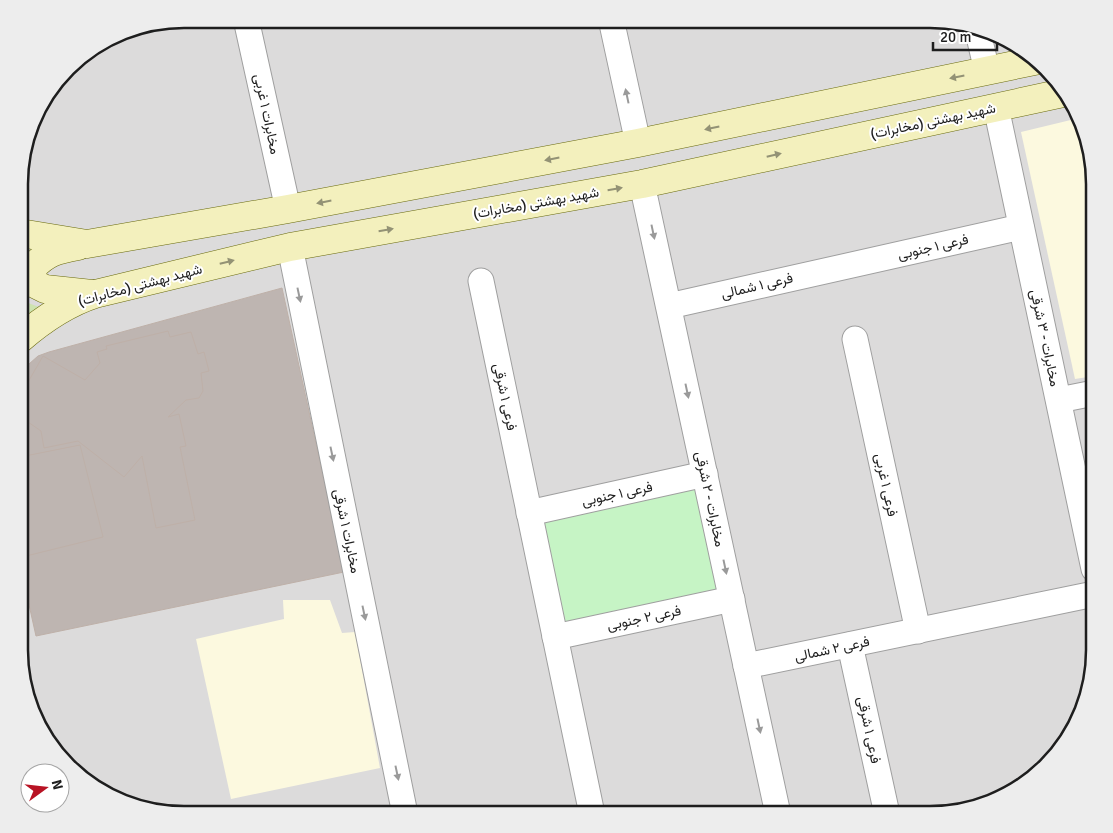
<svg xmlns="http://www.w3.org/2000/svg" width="1113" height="833" font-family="Signika,Vazirmatn,sans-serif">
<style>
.residential{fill:#dcdbdb}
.education{fill:#fcf9df}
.grass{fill:#cee3af}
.park{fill:#c6f4c5}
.building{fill:#beb5b1;stroke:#beb0a8}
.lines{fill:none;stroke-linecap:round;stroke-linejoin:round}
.minor-casing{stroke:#9f9f9f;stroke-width:27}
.secondary-casing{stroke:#696a0f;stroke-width:29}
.minor{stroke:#fff;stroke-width:25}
.secondary{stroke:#f3f0bd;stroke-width:28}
.oneway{fill:#939275}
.oneway2{fill:#9a9a9a}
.labels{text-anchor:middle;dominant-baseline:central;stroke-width:4;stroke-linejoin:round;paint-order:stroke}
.street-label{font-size:14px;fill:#1e1e1e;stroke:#fff}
.rim{fill:none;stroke:#1e1e1e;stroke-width:2.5}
</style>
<rect width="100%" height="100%" fill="#eeeae4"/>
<polygon class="residential" points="183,19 940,19 993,31 1038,59 1077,111 1094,183 1094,661 1082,713 1054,758 1002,797 930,814 173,814 120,802 75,774 36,723 19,661 20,161 41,101 75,59 130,28"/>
<g class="education">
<polygon points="1079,118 1094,183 1094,376 1075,379 1021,132"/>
<polygon points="283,600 330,600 342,633 355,632 380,768 231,799 196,639 284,619"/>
</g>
<polygon class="grass" points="20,300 39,307 20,319"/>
<polygon class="park" points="698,488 720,592 566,624 544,522"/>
<g class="building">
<polygon points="282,288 344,572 36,636 19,560 20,372 38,356 49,352"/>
<polygon points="168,331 170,337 191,332 198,354 204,352 209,371 201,373 203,391 199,398 186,400 168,417 179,414 186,446 180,447 195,520 156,528 142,456 124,477 78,441 44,448 41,431 28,422 20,422 20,396 43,356 85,380 100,363 97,352 107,349 106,346"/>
<polygon points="80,445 103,537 22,557 19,544 20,457"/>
</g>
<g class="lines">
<defs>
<g id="minor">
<polyline points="246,19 288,209"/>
<polyline points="611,19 638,143"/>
<polyline points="977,28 987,71"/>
<polyline points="996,107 1094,569"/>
<polyline points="642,184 778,814"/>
<polyline points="290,247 405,814"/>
<polyline points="481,281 592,814"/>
<polyline points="669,306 1021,227"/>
<polyline points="855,339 918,631"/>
<polyline points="1059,400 1094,393"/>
<polyline points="529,513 705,474"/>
<polyline points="555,637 732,599"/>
<polyline points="850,645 887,814"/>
<polyline points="746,666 1094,594"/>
</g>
<g id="secondary">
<polyline points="20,233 87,244 288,209 638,143 1039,60"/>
<path d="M78,246C57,250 47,252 32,268L33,283L45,289L92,294"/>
<path d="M20,339C42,320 67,303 95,294L290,247L642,184L1063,93"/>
</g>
</defs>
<use href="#minor" class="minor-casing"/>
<use href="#secondary" class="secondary-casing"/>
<use href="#minor" class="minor"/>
<use href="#secondary" class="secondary"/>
</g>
<defs><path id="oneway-solid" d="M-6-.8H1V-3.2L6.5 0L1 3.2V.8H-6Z" transform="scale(1.25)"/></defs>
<g class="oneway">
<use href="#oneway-solid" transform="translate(957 77) rotate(169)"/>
<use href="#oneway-solid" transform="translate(712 128) rotate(168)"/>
<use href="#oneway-solid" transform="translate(774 155) rotate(-13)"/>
<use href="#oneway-solid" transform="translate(552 159) rotate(169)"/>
<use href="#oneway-solid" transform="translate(615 189) rotate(-10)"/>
<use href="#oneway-solid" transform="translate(324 202) rotate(169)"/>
<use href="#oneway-solid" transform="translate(386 230) rotate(-10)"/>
<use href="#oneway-solid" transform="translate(227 262) rotate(-14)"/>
</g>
<g class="oneway2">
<use href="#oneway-solid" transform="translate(627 96) rotate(-102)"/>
<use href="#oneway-solid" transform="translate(653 232) rotate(78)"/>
<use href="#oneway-solid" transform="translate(299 295) rotate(78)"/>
<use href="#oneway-solid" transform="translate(687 391) rotate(78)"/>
<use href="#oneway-solid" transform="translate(332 454) rotate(78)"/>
<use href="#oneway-solid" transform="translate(725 567) rotate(78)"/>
<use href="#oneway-solid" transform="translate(364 613) rotate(78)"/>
<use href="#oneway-solid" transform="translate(759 726) rotate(78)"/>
<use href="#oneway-solid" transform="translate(397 773) rotate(78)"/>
</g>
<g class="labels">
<g class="street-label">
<text transform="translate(267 114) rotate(78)">مخابرات ۱ غربی</text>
<text transform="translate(933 121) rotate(-12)">شهید بهشتی (مخابرات)</text>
<text transform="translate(536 203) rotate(-10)">شهید بهشتی (مخابرات)</text>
<text transform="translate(933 247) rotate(-13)">فرعی ۱ جنوبی</text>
<text transform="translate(140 285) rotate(-15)">شهید بهشتی (مخابرات)</text>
<text transform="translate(757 286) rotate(-13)">فرعی ۱ شمالی</text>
<text transform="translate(1045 338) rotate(78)">مخابرات - ۳ شرقی</text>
<text transform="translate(505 397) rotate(78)">فرعی ۱ شرقی</text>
<text transform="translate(886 485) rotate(78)">فرعی ۱ غربی</text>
<text transform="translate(617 494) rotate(-12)">فرعی ۱ جنوبی</text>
<text transform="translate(710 499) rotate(78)">مخابرات - ۲ شرقی</text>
<text transform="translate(347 531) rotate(78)">مخابرات ۱ شرقی</text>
<text transform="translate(644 618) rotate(-12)">فرعی ۲ جنوبی</text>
<text transform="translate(832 649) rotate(-12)">فرعی ۲ شمالی</text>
<text transform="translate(869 730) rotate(78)">فرعی ۱ شرقی</text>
</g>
</g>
<path d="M0 0H1113V833H0ZM184 28H930A156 156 0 0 1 1086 184V650A156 156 0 0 1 930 806H184A156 156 0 0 1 28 650V184A156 156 0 0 1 184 28Z" fill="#ededed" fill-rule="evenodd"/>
<path class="rim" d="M184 28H930A156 156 0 0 1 1086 184V650A156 156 0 0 1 930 806H184A156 156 0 0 1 28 650V184A156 156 0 0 1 184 28Z"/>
<g transform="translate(45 788) rotate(75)"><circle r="24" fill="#ffffff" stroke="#a5a5a5"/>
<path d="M0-4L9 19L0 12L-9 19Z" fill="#b81324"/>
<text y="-8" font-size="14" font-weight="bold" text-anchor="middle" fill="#1e1e1e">N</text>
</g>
<path d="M933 42v8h64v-8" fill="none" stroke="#1e1e1e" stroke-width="2.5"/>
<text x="940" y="42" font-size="15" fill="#1e1e1e" stroke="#ffffff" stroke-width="4" paint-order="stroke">20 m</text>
</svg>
